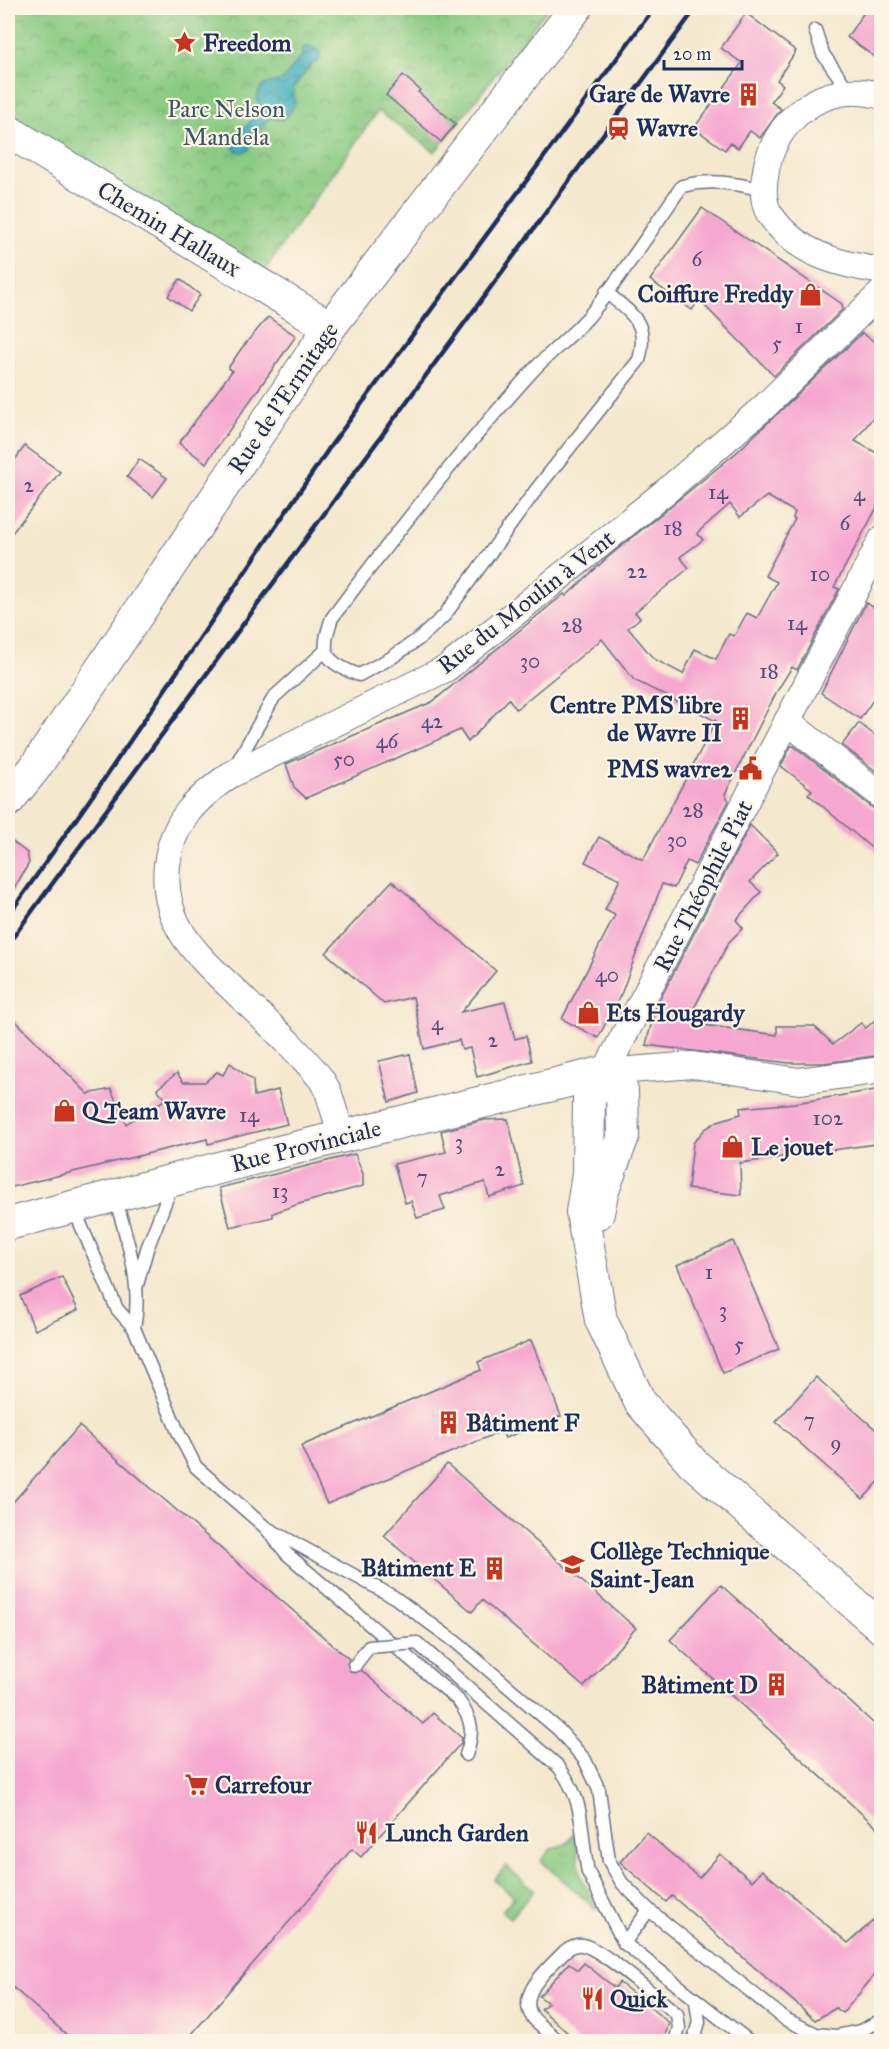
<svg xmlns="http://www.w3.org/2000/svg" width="889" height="2049" font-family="'IM FELL Great Primer',serif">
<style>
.grass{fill:url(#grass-tufts);stroke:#527d70;stroke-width:1.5}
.park{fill:url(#park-crowns);stroke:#527d70;stroke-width:1.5}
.water{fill:url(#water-waves);stroke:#2f708e;stroke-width:1.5}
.building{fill:#f6a7cf;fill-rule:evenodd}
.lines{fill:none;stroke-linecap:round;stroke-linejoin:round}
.service-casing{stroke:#677085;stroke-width:15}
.minor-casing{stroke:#677085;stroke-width:28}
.tertiary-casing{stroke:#677085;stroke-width:34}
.service{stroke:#fff;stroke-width:12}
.minor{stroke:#fff;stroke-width:26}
.tertiary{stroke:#fff;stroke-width:32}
.rail{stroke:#1b2f5e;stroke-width:4.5}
.service-bridge-casing{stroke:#677085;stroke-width:15;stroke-linecap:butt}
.service-bridge{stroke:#fff;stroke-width:12}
.labels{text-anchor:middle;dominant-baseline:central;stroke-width:4.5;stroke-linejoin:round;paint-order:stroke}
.number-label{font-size:21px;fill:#524d7a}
.poi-label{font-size:24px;font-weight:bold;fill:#1b2f5e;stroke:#fcf5e5;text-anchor:start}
.park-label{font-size:24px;fill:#375667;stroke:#fcf5e5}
.street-label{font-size:24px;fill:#1b2f5e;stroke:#fcf5e5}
</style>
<defs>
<pattern id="grass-tufts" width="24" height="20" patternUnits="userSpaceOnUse" patternTransform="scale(1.5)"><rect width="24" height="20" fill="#8acb82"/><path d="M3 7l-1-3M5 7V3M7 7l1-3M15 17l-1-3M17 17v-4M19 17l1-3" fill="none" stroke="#70a56e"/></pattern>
<pattern id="park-crowns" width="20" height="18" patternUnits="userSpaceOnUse" patternTransform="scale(1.5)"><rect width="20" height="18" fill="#8acb82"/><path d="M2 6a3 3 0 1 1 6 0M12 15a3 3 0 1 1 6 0" fill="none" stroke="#70a56e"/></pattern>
<pattern id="water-waves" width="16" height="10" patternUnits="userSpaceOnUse" patternTransform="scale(1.5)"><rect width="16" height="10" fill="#43b1be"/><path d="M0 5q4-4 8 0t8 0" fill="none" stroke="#37909e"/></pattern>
</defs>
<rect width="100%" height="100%" fill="#fcf5e5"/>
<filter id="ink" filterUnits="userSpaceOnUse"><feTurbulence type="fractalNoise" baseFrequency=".0167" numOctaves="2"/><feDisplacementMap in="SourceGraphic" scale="12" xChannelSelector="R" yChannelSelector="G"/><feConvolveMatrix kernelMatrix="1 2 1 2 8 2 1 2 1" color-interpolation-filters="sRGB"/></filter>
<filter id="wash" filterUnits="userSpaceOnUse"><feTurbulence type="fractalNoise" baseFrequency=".008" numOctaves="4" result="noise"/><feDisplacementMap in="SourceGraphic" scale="24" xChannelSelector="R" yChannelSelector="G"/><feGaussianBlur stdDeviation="1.35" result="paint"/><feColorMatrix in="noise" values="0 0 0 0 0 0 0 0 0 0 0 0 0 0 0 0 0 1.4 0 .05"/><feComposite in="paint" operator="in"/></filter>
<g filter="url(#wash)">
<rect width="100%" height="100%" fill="#f4e8ce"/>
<g class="grass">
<polygon points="575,1832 581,1877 598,1911 541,1861 551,1849 566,1844"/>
<polygon points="506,1866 534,1890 511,1918 502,1911 514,1897 494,1880"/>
</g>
<polygon class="park" points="8,8 548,8 435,152 378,111 259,278 8,126"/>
<path class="water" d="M309,46L320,52V60L311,65L293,88C296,103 295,109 283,119L269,118L251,140L249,150L243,152L235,151L231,138L235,133H241L259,111C253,91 262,81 282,81L301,57L303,48Z"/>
<g id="blocks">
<g class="building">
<polygon points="867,8 882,8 882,62 847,37"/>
<polygon points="746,13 796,51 777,80 783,85 771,102 781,109 760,138 750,131 738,148 730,143 725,150 694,128 742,63 721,48"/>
<polygon points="403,75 420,90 418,92 456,124 441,142 386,95"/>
<polygon points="702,208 842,304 843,309 774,376 699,300 692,310 650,280"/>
<polygon points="180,279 200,295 189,311 168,296"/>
<polygon points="268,317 296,336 206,463 179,443 232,371 228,368 241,349"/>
<path d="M862,333L882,347V405L855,441L882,456V498L834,587L839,589L797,670L792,667L777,691L725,794L729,801L695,865L687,861L674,888L662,884L622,992L598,1038L562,1019L615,915L605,910L620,879L585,862L599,837L643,860L716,721L634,680L602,639L516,709L509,699L468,742L460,730L306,798L294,787L286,764L432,702L564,594L566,596L607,558L737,452ZM767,496L795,512L793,518L795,519L765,576L777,582L757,618L747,613L734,636L729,634L716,659L695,649L683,674L654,659L628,628L640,618L635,612L689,568L680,557L703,540L697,533L730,504L740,517Z"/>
<polygon points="25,446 60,472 8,538 8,469"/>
<polygon points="139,459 167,478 153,497 127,477"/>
<polygon points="866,603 882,612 882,687 860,719 821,693"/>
<polygon points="859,723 882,741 882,776 842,745"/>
<polygon points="791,746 794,746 873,808 882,811 882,857 808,794 812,790 781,766"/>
<polygon points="750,825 778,853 750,882 761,892 736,920 743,928 729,942 692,1012 700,1013 697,1024 777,1035 777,1026 814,1026 833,1044 861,1023 866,1028 882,1014 882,1055 824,1063 789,1063 646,1045 655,1009"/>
<polygon points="8,838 27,853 29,863 8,899"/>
<polygon points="392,881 496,971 461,1012 505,1002 515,1039 526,1036 532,1061 477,1077 470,1048 462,1050 459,1040 424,1049 413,997 384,1004 326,953"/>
<polygon points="8,1013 88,1094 111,1089 126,1124 166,1099 157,1089 177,1073 183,1082 205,1082 217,1072 223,1075 230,1063 253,1081 254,1096 278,1090 287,1124 208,1144 207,1139 8,1188"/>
<polygon points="410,1054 418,1093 389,1102 379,1061"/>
<polygon points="882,1089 882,1143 740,1163 741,1195 688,1189 693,1143 705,1129 718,1121 741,1114 740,1108 795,1103"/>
<polygon points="508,1119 524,1186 489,1197 485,1182 440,1196 445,1210 417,1218 411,1201 405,1203 394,1164 446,1152 441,1131 484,1120"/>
<polygon points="355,1154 363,1174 363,1186 299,1204 273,1213 273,1217 230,1227 219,1188"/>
<polygon points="733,1241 779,1349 723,1373 677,1265"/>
<polygon points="62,1277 78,1310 35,1330 20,1296"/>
<polygon points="531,1340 561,1416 505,1438 502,1431 327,1504 301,1446 481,1370 478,1362"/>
<polygon points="816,1377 882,1435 882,1478 863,1499 776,1422"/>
<polygon points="79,1426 349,1659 347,1664 350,1671 354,1673 361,1670 423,1724 433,1713 462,1738 461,1743 361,1857 352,1849 185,2042 75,2042 8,1983 8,1508"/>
<polygon points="447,1464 636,1628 584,1687 482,1600 472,1612 384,1536"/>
<polygon points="721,1585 882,1731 882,1832 670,1640"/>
<polygon points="646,1832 699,1878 720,1854 752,1881 762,1870 848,1943 882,1913 882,1966 843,2013 836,2008 815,2020 672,1896 666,1902 620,1862"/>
<polygon points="569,1963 578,1970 584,1963 615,1988 619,1982 669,2023 663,2042 578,2042 541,2009 548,2003 539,1996"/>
</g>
</g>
</g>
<g filter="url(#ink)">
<use href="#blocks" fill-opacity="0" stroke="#677085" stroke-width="1.5"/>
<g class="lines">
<defs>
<g id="service">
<polyline points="815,30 823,54 849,91"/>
<path d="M606,292C633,315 649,322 639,360L536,490L444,616L420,638L391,658L359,675C325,662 319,654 332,618C394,535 458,454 527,377C546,355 570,338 589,316C621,278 653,227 682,186C711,179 735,183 763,190"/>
<polyline points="233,770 274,697 325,651"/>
<path d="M115,1197C127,1239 143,1285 134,1328"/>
<path d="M74,1209L117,1309L134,1328L179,1434L196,1467L265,1527L287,1554L458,1700C473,1721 474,1731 466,1755"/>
<polyline points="137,1285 147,1249 172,1185"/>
<polyline points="265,1527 394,1597 457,1643 559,1730 585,1760 599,1790 609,1861 622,1883 649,1910 785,2019 816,2034 836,2036 860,2031 882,2020"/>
<polyline points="588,1872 624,1943 750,2042"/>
<polyline points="624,1943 649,1910"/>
<path d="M560,2042C551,2034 542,2027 534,2019C514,1995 550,1967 565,1951C570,1947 576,1944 582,1945C602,1948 659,2000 677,2014L679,2028L675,2042"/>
<polyline points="693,2042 699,2022 696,2002"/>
</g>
<g id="minor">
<path d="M882,96C825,78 771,120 765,177C763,189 763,206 771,216C797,254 838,264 882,271"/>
<polyline points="787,721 882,796"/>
<polyline points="605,1072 882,539"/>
<polyline points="605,1072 693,1065 799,1081 882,1070"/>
<path d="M342,1137L328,1091L321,1079C296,1047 264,1020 235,991C196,954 161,924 167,865C172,821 196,799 230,775L447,668L665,492L764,407L882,292"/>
</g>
<g id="tertiary">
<polyline points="8,131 330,327"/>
<polyline points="8,801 34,769 330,327 576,8"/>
<polyline points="605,1072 589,1099 588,1174 582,1212 601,1320 640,1402 693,1463 882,1628"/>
<polyline points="598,1213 602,1193 623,1136 622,1091 605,1072"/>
<polyline points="8,1224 279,1152 605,1072"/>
</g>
</defs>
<use href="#service" class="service-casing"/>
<use href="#minor" class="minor-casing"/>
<use href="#tertiary" class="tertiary-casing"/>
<use href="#service" class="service"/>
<use href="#minor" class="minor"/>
<use href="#tertiary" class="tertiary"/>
<g class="rail">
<polyline points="8,916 100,785 332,444 654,8"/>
<polyline points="8,944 696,8"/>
</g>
<defs>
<path id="service-bridge" d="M355,1665L369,1647L417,1643L559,1767C587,1806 579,1828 588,1872"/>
</defs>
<use href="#service-bridge" class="service-bridge-casing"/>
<use href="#service-bridge" class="service-bridge"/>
</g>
</g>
<defs>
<symbol id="sight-bare" viewBox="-9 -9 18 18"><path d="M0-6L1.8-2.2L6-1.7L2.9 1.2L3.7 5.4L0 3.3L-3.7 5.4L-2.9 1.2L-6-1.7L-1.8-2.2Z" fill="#c8321e" stroke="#fcf5e5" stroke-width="2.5" paint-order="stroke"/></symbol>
<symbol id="building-bare" viewBox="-9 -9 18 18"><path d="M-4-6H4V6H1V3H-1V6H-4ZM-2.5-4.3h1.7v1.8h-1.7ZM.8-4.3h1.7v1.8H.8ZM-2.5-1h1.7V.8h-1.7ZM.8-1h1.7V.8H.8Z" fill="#c8321e" stroke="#fcf5e5" stroke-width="2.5" paint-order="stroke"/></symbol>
<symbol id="station-bare" viewBox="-9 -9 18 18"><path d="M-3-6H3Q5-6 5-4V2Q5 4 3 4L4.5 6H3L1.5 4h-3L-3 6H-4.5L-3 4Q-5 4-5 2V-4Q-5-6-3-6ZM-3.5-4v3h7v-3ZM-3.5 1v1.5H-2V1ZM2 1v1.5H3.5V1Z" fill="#c8321e" stroke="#fcf5e5" stroke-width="2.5" paint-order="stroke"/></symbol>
<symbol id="shop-bare" viewBox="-9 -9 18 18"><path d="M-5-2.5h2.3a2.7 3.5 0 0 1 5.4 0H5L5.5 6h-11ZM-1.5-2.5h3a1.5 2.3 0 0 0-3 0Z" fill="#c8321e" stroke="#fcf5e5" stroke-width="2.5" paint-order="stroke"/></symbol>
<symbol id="civic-bare" viewBox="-9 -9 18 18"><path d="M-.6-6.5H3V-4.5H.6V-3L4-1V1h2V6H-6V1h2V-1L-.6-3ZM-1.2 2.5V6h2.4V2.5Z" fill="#c8321e" stroke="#fcf5e5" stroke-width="2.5" paint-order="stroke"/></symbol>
<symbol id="school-bare" viewBox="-9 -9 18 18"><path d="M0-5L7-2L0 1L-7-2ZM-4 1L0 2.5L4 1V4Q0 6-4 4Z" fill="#c8321e" stroke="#fcf5e5" stroke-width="2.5" paint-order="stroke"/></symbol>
<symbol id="supermarket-bare" viewBox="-9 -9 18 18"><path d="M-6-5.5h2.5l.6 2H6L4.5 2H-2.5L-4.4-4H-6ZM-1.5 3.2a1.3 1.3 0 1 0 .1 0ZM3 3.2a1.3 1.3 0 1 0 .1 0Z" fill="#c8321e" stroke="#fcf5e5" stroke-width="2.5" paint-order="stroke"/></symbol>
<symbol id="restaurant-bare" viewBox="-9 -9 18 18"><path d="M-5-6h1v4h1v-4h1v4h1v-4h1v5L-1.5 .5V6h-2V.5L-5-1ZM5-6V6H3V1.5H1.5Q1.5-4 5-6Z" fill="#c8321e" stroke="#fcf5e5" stroke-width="2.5" paint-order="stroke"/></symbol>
</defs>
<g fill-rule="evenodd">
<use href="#sight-bare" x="168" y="26" width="33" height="33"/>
<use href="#building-bare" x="732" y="78" width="33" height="33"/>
<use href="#station-bare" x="602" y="112" width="33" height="33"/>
<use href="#shop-bare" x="794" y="278" width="33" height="33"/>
<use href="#building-bare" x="724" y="702" width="33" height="33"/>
<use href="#civic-bare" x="734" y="752" width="33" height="33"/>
<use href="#shop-bare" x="572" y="996" width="33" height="33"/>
<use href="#shop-bare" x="48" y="1094" width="33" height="33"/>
<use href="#shop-bare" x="716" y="1130" width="33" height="33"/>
<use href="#building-bare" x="432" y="1406" width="33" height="33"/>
<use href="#school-bare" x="556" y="1548" width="33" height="33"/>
<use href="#building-bare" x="478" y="1552" width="33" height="33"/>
<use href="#building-bare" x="760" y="1668" width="33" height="33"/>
<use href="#supermarket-bare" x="180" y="1768" width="33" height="33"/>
<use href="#restaurant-bare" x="350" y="1816" width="33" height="33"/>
<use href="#restaurant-bare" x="576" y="1982" width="33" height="33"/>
</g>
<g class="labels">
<g class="number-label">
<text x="697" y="259">6</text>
<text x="799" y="326">1</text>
<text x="777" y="343">5</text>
<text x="29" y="485">2</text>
<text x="718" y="492">14</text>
<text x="859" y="494">4</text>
<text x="845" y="523">6</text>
<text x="673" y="528">18</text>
<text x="637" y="571">22</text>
<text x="820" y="574">10</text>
<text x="797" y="623">14</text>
<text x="572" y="625">28</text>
<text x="530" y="661">30</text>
<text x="769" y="671">18</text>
<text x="432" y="721">42</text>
<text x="387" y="741">46</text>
<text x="344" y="759">50</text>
<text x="693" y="810">28</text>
<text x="677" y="840">30</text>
<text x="607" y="975">40</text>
<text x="437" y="1023">4</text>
<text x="493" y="1040">2</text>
<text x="249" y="1115">14</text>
<text x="828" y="1118">102</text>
<text x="459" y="1142">3</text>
<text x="500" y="1169">2</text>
<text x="422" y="1177">7</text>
<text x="280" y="1191">13</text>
<text x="709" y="1272">1</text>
<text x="723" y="1310">3</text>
<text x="739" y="1344">5</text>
<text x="809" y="1420">7</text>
<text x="836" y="1443">9</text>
</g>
<g class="poi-label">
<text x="203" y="43">Freedom</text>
<text x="730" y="94" text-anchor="end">Gare de Wavre</text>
<text x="636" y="128">Wavre</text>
<text x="793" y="294" text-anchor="end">Coiffure Freddy</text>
<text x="722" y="705" text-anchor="end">Centre PMS libre<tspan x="722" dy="28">de Wavre II</tspan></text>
<text x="732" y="769" text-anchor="end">PMS wavre2</text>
<text x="606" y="1013">Ets Hougardy</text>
<text x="82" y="1111">Q Team Wavre</text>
<text x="751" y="1147">Le jouet</text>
<text x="466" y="1423">Bâtiment F</text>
<text x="590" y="1551">Collège Technique<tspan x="590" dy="28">Saint-Jean</tspan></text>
<text x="476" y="1568" text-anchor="end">Bâtiment E</text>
<text x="758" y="1685" text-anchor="end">Bâtiment D</text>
<text x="215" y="1785">Carrefour</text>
<text x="385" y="1833">Lunch Garden</text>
<text x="610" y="1999">Quick</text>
</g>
<g class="park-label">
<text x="226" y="109">Parc Nelson<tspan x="226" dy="28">Mandela</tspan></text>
</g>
<g class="street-label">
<text transform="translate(169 229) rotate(31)">Chemin Hallaux</text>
<text transform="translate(283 398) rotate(-56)">Rue de l'Ermitage</text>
<text transform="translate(526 602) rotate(-38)">Rue du Moulin à Vent</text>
<text transform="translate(703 886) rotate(-63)">Rue Théophile Piat</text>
<text transform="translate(306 1146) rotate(-14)">Rue Provinciale</text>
</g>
</g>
<rect width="889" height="2049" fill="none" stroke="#fcf5e5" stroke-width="30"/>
<path d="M664 60v9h78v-9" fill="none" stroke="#1b2f5e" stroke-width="3"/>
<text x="673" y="60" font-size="18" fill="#1b2f5e" stroke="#fcf5e5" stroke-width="4.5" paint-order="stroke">20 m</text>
</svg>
